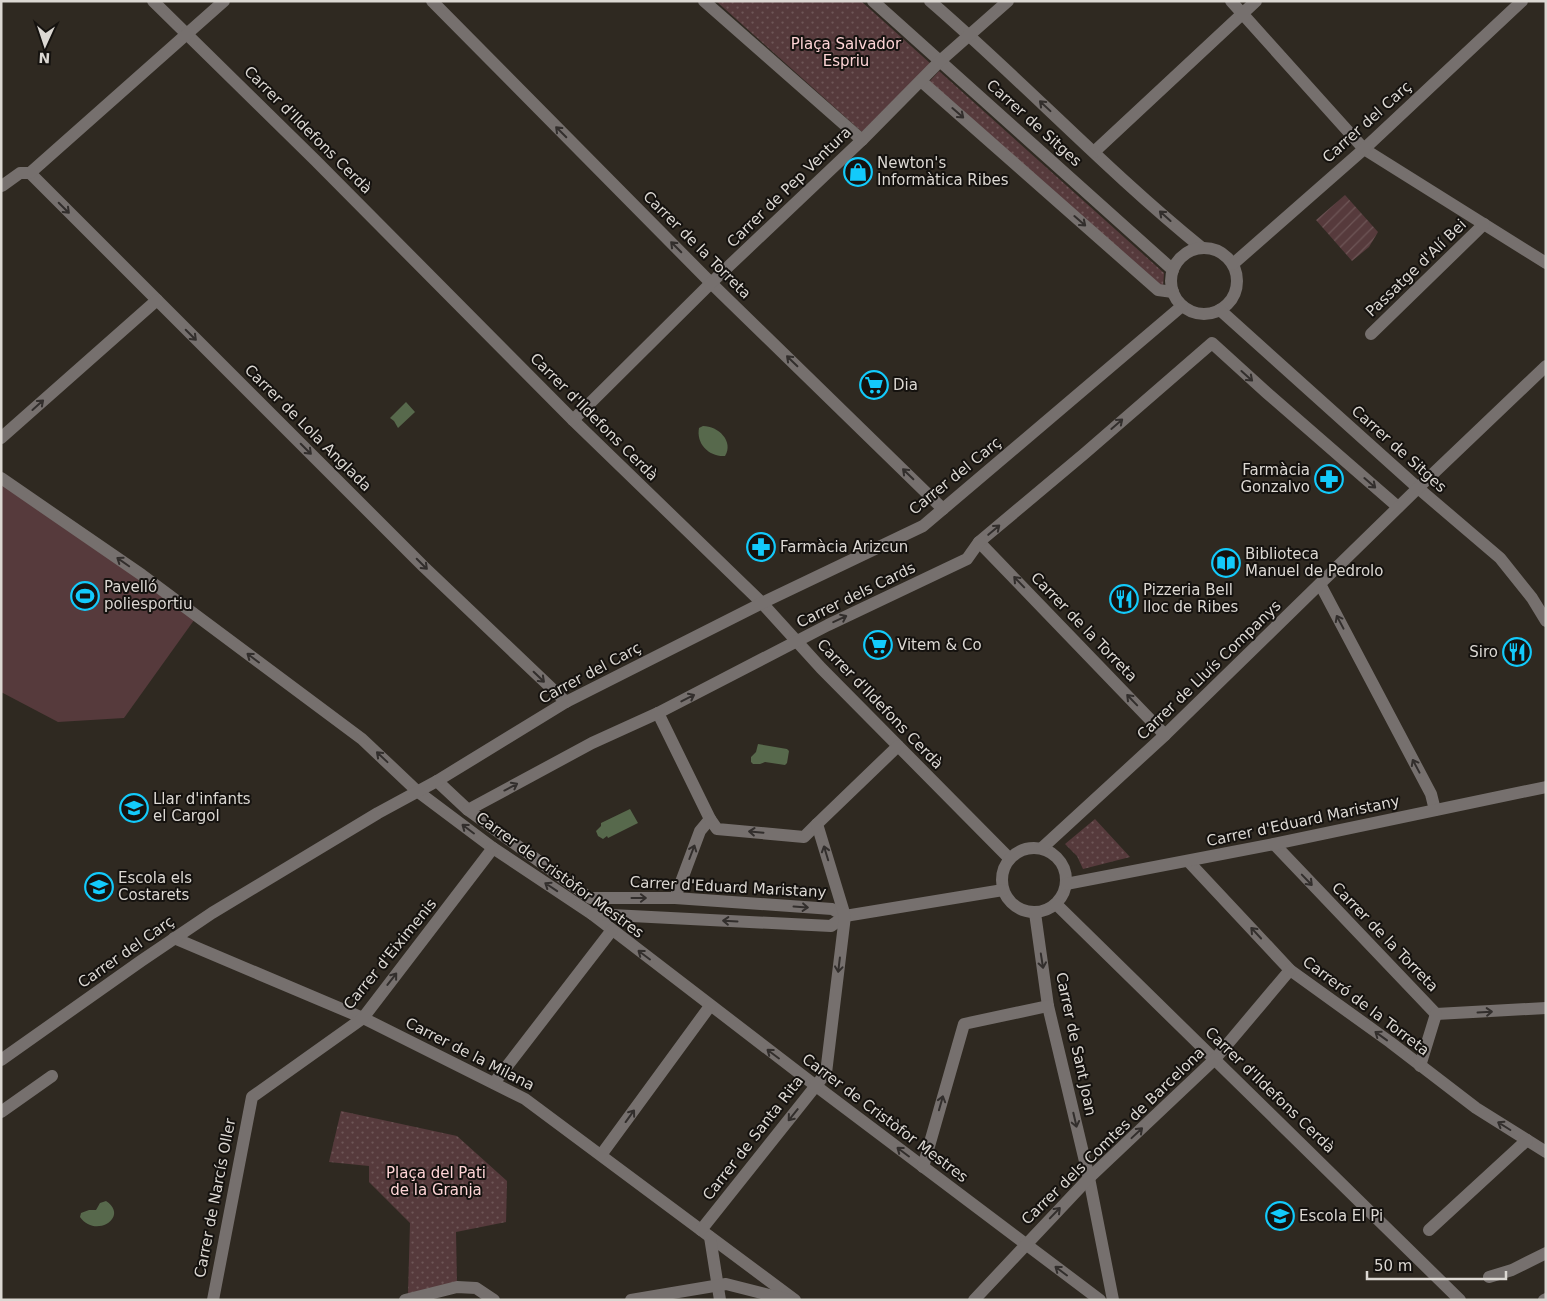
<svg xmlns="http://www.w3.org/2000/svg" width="1547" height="1301" font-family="'DejaVu Sans',sans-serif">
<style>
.grass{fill:url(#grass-dots)}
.garden{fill:url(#garden-furrows)}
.pitch{fill:#563a3c}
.water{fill:#57694c}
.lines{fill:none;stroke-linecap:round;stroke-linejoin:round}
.minor{stroke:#76706e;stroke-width:12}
.oneway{stroke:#322e2c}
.labels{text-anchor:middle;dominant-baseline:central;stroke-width:4;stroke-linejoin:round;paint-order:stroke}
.park-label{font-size:15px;fill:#fed4d6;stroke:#15120f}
.street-label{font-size:15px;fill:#dcd8d3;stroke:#15120f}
.poi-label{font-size:15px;fill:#dcd8d3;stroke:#15120f;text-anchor:start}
</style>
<defs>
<pattern id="grass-dots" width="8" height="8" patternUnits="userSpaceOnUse" patternTransform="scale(1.25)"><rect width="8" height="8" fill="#563a3c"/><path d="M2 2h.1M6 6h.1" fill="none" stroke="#6e5657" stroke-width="1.8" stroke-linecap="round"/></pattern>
<pattern id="garden-furrows" width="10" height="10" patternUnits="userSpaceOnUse" patternTransform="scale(1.25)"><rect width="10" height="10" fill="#563a3c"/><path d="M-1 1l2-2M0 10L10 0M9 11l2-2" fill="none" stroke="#6e5657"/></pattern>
</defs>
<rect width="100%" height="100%" fill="#2f2921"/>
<g class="grass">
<polygon points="716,1 861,1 931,64 862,132"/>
<polygon points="939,71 1164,273 1163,288 929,82"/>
<polygon points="1095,819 1130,857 1083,869 1077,856 1065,844"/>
<polygon points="341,1111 457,1136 507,1181 506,1222 456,1232 457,1287 408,1294 410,1223 369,1182 369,1166 329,1162"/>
</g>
<polygon class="garden" points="1345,195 1378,232 1369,247 1352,261 1316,220"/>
<polygon class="pitch" points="1,478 197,616 124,718 58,722 1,692"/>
<g class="water">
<polygon points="406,402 415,412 398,428 394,421 390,418"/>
<path d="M703,426C718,426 734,441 725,456C709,457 696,444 699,428Z"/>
<polygon points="758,744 787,749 789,751 787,763 785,765 765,762 760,764 753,764 751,762 751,757 756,752"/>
<polygon points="630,809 638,823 608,838 607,836 603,839 598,836 596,831 601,826 601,823"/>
<path d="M106,1201C130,1217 95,1239 80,1217L81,1213L89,1210H96L100,1203Z"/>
</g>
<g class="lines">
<g class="minor">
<polyline points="153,1 315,160 573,420 762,603 821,668 1009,858"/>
<polyline points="432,1 711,283 943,509"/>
<polyline points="704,1 862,140"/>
<polyline points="873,1 1173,270"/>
<path d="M930,1C1023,81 1107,171 1202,248"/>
<polyline points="1231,1 1364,149 1546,263"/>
<polyline points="921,81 1158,290 1173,292"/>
<polyline points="1094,152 1256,1"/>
<polyline points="30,173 424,567 566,702"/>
<polyline points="2,186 20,173 30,173 224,1"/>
<circle cx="1204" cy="281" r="33"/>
<polyline points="1233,264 1364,149 1522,1"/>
<polyline points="1220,310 1418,488 1500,558 1532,598 1546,621"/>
<polyline points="1371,334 1484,224"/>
<polyline points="573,420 711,283 862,140 940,61 1008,1"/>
<polyline points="1,438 157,300"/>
<polyline points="1,478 142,575 362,739 417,791 493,848 592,914 816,1086 1100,1300"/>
<polyline points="979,542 1165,735"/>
<polyline points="1320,584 1431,794 1435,810"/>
<polyline points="658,713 710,819 700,831 675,898"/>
<polyline points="437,781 468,810 590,898 675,898 832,909 845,916"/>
<polyline points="468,810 592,743 658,713 828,625 967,559 979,542 1084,454 1212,343 1267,393 1398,507"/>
<polyline points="710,819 717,829 804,837 817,824"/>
<polyline points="1274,844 1436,1014"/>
<circle cx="1034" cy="880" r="32"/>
<polyline points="1042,848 1165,735 1418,488 1546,366"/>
<polyline points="1188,861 1290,970 1390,1042 1476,1108 1546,1152"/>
<polyline points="1066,884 1274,844 1546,787"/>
<polyline points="1056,904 1460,1300"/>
<polyline points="1035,913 1048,1006 1089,1178 1113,1300"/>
<polyline points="592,914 831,926 845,916 1003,890"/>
<polyline points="174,938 363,1018 525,1099 795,1300"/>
<polyline points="1436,1014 1546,1008"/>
<polyline points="1,1060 141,961 212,913 378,813 437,781 566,702 762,603 923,526 1182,306"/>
<polyline points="1420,1066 1436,1014"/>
<polyline points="494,1083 612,930"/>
<polyline points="1,1112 52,1076"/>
<polyline points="601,1155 710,1006"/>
<polyline points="923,1167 964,1024 1048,1006"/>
<polyline points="701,1230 826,1073 845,916 817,824 898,746"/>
<polyline points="1429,1230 1527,1140"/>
<polyline points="710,1237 720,1300"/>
<polyline points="1489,1277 1512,1270 1546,1253"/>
<polyline points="213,1300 252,1097 363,1018 493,848"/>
<polyline points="405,1300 457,1287 476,1288 494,1300"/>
<polyline points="631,1300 726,1284 789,1300"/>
<polyline points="974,1300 1089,1178 1215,1059 1290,970"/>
<polyline points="1544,1300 1546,1299"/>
</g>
</g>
<defs><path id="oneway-shaft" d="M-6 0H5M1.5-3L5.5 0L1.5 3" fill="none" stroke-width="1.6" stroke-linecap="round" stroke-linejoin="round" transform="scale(1.25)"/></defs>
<g class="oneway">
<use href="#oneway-shaft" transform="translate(1045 106) rotate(-137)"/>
<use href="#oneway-shaft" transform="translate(958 113) rotate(41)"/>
<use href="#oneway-shaft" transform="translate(561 132) rotate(-135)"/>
<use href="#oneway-shaft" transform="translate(64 208) rotate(45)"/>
<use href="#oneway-shaft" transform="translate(1165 216) rotate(-138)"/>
<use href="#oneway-shaft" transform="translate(1080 221) rotate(41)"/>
<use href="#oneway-shaft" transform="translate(676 247) rotate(-135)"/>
<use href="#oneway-shaft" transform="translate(191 335) rotate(45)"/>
<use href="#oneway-shaft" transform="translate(792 361) rotate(-136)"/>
<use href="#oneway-shaft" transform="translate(1247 376) rotate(42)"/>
<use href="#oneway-shaft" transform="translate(38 405) rotate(-42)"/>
<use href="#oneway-shaft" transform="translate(1117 424) rotate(-41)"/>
<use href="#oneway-shaft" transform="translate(306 449) rotate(45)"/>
<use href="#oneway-shaft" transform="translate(908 474) rotate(-136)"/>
<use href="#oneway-shaft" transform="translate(1370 483) rotate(41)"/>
<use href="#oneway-shaft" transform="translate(994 530) rotate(-40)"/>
<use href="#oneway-shaft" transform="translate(123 562) rotate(-145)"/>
<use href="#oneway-shaft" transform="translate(422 564) rotate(45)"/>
<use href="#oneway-shaft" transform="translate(1019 582) rotate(-134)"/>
<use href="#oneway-shaft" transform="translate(840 619) rotate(-25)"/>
<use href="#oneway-shaft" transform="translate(1340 622) rotate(-118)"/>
<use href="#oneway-shaft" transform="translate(253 658) rotate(-143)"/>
<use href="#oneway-shaft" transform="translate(539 677) rotate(44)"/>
<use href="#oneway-shaft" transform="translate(688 698) rotate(-27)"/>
<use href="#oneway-shaft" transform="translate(1132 700) rotate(-134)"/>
<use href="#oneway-shaft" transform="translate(382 757) rotate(-137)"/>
<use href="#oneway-shaft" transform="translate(1416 766) rotate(-118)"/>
<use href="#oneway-shaft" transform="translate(511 787) rotate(-28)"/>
<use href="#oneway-shaft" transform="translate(468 829) rotate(-143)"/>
<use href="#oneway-shaft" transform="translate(756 832) rotate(-175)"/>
<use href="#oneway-shaft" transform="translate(692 852) rotate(-69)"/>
<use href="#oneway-shaft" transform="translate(826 853) rotate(-107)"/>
<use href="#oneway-shaft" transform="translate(1307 880) rotate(46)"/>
<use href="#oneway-shaft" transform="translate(551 887) rotate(-146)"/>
<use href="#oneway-shaft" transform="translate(639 898)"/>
<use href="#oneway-shaft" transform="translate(801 907) rotate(4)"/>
<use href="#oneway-shaft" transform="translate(730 921) rotate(-177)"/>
<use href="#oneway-shaft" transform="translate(1256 933) rotate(-133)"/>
<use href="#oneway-shaft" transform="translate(644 955) rotate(-143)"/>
<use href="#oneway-shaft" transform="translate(1042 961) rotate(81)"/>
<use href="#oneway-shaft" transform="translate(839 965) rotate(97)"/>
<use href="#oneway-shaft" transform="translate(392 979) rotate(-52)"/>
<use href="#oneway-shaft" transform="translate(1485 1012) rotate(-3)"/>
<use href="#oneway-shaft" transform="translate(1381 1036) rotate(-144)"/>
<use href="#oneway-shaft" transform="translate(773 1054) rotate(-143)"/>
<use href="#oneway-shaft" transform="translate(941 1103) rotate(-74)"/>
<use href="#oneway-shaft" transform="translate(793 1115) rotate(129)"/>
<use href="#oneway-shaft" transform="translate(630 1116) rotate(-54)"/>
<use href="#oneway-shaft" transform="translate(1075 1120) rotate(77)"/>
<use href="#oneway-shaft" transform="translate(1504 1126) rotate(-148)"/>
<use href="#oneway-shaft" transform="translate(1137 1133) rotate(-43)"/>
<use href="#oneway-shaft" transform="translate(903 1152) rotate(-143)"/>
<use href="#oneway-shaft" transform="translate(1055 1213) rotate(-46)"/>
<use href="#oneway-shaft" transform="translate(1061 1271) rotate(-143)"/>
</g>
<defs>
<symbol id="shop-ring" viewBox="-11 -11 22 22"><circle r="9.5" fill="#15120f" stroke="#13cafb" stroke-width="1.5"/><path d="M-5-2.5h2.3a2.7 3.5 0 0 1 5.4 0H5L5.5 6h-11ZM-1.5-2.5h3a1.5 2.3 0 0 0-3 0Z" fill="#13cafb"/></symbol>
<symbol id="supermarket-ring" viewBox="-11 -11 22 22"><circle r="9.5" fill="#15120f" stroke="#13cafb" stroke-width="1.5"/><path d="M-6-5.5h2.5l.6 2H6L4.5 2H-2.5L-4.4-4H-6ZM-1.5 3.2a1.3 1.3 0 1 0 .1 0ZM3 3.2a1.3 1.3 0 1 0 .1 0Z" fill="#13cafb"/></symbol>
<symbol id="pharmacy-ring" viewBox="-11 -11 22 22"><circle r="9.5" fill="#15120f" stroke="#13cafb" stroke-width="1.5"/><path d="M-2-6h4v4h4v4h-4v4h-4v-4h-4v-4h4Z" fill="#13cafb"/></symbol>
<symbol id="library-ring" viewBox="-11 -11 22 22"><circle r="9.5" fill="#15120f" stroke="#13cafb" stroke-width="1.5"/><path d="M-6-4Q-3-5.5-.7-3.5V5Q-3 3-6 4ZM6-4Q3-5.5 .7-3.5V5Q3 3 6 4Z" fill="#13cafb"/></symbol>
<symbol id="stadium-ring" viewBox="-11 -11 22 22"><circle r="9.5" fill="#15120f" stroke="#13cafb" stroke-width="1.5"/><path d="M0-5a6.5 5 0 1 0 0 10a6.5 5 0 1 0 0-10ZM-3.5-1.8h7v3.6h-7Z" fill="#13cafb"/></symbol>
<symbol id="restaurant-ring" viewBox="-11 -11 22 22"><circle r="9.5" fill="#15120f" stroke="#13cafb" stroke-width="1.5"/><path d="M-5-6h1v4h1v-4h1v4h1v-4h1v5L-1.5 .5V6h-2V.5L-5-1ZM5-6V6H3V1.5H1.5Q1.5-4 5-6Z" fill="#13cafb"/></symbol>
<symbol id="school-ring" viewBox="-11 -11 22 22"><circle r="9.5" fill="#15120f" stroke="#13cafb" stroke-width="1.5"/><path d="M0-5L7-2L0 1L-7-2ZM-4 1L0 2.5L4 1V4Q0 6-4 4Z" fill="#13cafb"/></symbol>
</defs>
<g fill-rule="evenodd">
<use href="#shop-ring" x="842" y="156" width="32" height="32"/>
<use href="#supermarket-ring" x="858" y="369" width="32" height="32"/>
<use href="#pharmacy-ring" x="1313" y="463" width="32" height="32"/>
<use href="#pharmacy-ring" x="745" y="531" width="32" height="32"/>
<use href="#library-ring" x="1210" y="547" width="32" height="32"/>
<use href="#stadium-ring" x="69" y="580" width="32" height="32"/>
<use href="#restaurant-ring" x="1108" y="583" width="32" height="32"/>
<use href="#supermarket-ring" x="862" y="629" width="32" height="32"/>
<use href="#restaurant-ring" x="1501" y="636" width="32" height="32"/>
<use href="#school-ring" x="118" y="792" width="32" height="32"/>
<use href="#school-ring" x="83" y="871" width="32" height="32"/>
<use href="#school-ring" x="1264" y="1200" width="32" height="32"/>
</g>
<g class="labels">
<g class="park-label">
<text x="846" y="44">Plaça Salvador<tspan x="846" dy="17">Espriu</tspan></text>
<text x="436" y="1173">Plaça del Pati<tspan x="436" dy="17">de la Granja</tspan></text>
</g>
<g class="street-label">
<text transform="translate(1367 122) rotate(-42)">Carrer del Carç</text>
<text transform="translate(1034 123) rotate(42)">Carrer de Sitges</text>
<text transform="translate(308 130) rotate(45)">Carrer d'Ildefons Cerdà</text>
<text transform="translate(789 187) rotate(-44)">Carrer de Pep Ventura</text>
<text transform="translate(697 245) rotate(45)">Carrer de la Torreta</text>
<text transform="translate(1416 268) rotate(-44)">Passatge d'Alí Bei</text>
<text transform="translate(594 417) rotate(45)">Carrer d'Ildefons Cerdà</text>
<text transform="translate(308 428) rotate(45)">Carrer de Lola Anglada</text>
<text transform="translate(1399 449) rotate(42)">Carrer de Sitges</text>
<text transform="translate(955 476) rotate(-39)">Carrer del Carç</text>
<text transform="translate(856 595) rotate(-26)">Carrer dels Cards</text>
<text transform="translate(1084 627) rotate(46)">Carrer de la Torreta</text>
<text transform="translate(1209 670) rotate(-44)">Carrer de Lluís Companys</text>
<text transform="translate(590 673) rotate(-28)">Carrer del Carç</text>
<text transform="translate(880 704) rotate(46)">Carrer d'Ildefons Cerdà</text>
<text transform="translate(1303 821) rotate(-12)">Carrer d'Eduard Maristany</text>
<text transform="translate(560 875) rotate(36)">Carrer de Cristòfor Mestres</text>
<text transform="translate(728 887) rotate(3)">Carrer d'Eduard Maristany</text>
<text transform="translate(1385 937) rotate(46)">Carrer de la Torreta</text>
<text transform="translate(126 952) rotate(-35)">Carrer del Carç</text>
<text transform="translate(390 954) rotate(-51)">Carrer d'Eiximenis</text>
<text transform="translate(1366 1006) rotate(37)">Carreró de la Torreta</text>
<text transform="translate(1076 1044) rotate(78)">Carrer de Sant Joan</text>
<text transform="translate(470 1054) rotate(27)">Carrer de la Milana</text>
<text transform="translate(1270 1090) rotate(44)">Carrer d'Ildefons Cerdà</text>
<text transform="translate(885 1118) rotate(37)">Carrer de Cristòfor Mestres</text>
<text transform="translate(1113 1136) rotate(-44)">Carrer dels Comtes de Barcelona</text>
<text transform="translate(753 1138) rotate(-52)">Carrer de Santa Rita</text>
<text transform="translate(215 1198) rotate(-79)">Carrer de Narcís Oller</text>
</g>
<g class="poi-label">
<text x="877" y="163">Newton's<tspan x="877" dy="17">Informàtica Ribes</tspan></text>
<text x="893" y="385">Dia</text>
<text x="1310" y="470" text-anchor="end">Farmàcia<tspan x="1310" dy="17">Gonzalvo</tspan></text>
<text x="780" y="547">Farmàcia Arizcun</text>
<text x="1245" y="554">Biblioteca<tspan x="1245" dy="17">Manuel de Pedrolo</tspan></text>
<text x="104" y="587">Pavelló<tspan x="104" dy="17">poliesportiu</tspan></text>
<text x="1143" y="590">Pizzeria Bell<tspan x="1143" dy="17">lloc de Ribes</tspan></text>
<text x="897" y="645">Vitem &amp; Co</text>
<text x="1498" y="652" text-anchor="end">Siro</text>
<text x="153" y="799">Llar d'infants<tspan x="153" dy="17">el Cargol</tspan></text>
<text x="118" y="878">Escola els<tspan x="118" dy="17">Costarets</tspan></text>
<text x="1299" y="1216">Escola El Pi</text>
</g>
</g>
<rect width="1547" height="1301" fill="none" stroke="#dcd8d3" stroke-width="5"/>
<g transform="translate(45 45) rotate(183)" stroke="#15120f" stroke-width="4" paint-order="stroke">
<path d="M0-4L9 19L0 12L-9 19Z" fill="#dcd8d3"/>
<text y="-8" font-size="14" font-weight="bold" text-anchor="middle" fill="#dcd8d3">N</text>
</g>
<path d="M1367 1271v8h139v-8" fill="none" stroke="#dcd8d3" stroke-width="2.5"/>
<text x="1374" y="1271" font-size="15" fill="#dcd8d3" stroke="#15120f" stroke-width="4" paint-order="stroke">50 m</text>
</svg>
